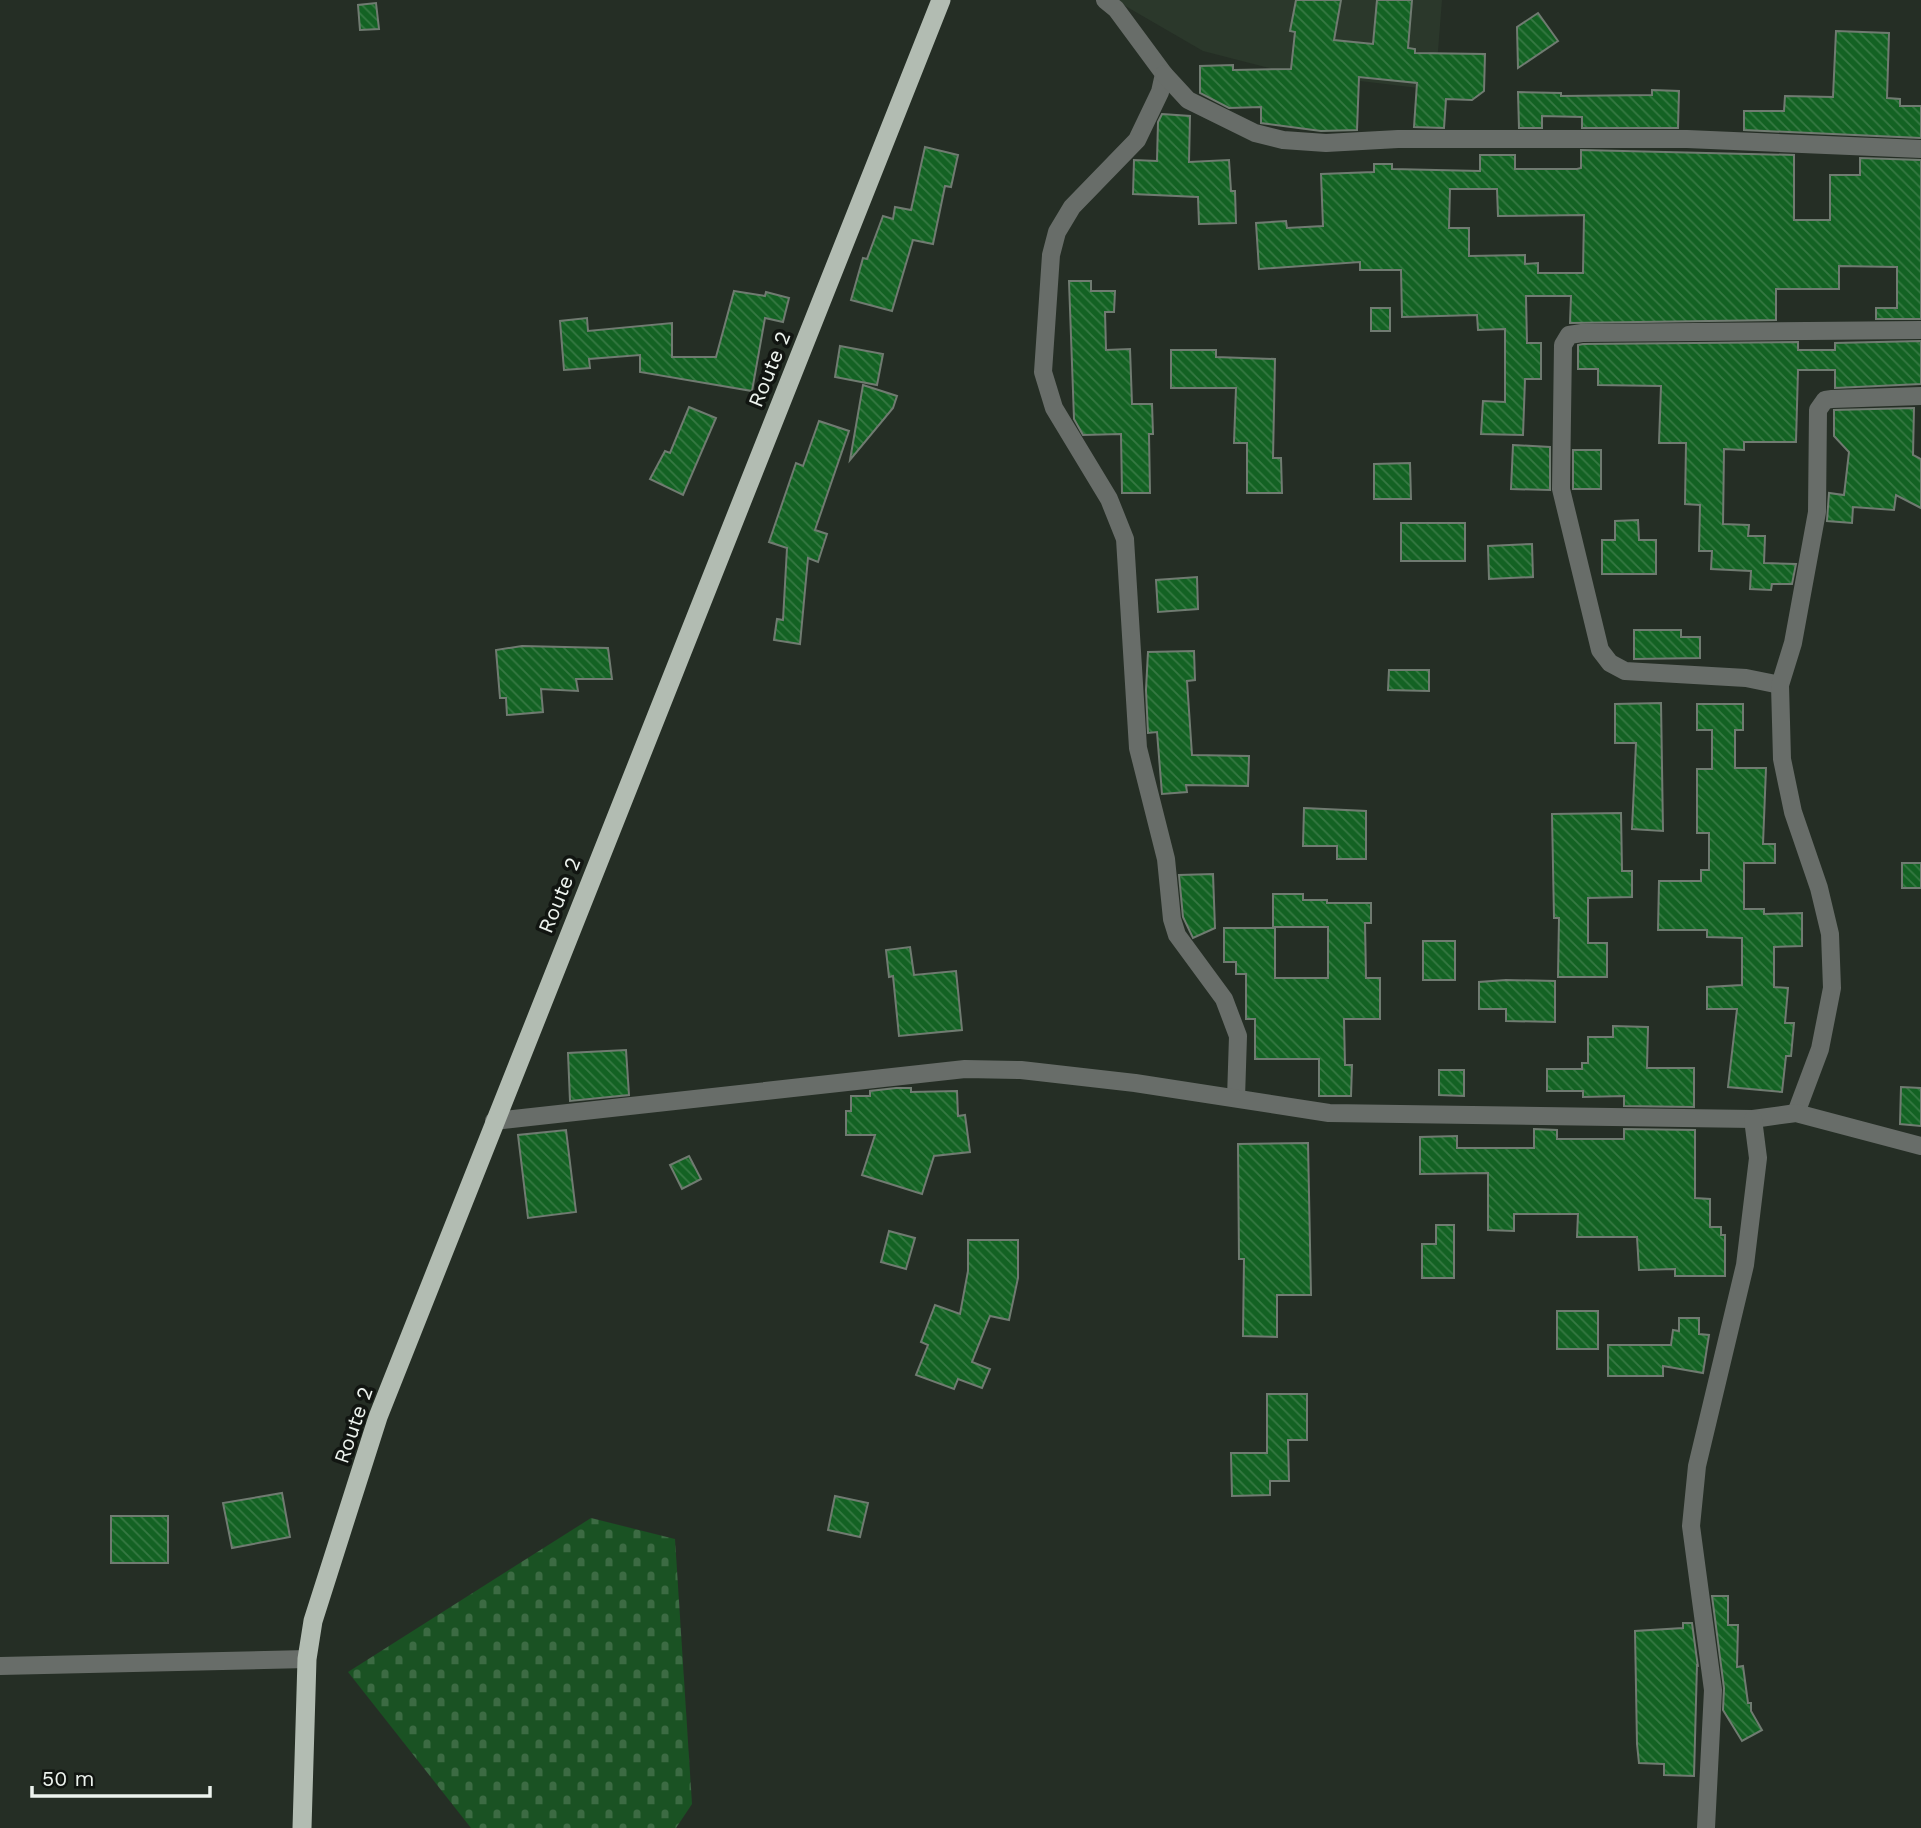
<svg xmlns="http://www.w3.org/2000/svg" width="1921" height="1828" font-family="'Work Sans',sans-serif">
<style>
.built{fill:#2b382b}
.cemetery{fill:url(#cemetery-stones)}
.building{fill:url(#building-back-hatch);stroke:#707b71;stroke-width:2;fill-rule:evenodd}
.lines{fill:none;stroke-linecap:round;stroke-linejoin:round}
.minor{stroke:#686d69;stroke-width:18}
.trunk{stroke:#b2bcb2;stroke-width:19}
.labels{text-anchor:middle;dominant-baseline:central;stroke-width:7;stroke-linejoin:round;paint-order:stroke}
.street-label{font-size:21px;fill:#edf3ee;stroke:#111511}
</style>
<defs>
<pattern id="cemetery-stones" width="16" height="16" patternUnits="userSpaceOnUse" patternTransform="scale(1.75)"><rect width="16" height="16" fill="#1a5223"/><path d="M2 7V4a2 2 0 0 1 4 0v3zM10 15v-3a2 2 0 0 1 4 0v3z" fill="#3c6b43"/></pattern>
<pattern id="building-back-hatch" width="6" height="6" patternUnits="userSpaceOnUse" patternTransform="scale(1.75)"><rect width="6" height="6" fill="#136223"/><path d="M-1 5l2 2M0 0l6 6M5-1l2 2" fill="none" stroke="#367943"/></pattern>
</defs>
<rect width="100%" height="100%" fill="#252e25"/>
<polygon class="built" points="1115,0 1442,0 1435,90 1285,72 1203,51"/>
<polygon class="cemetery" points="591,1518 675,1539 692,1804 676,1828 471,1828 348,1672"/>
<g class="building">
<polygon points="1296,0 1341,0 1334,40 1373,44 1377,0 1412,0 1408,48 1415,49 1415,53 1485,54 1484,91 1472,100 1446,99 1444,128 1414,127 1417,83 1359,77 1357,130 1321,131 1261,123 1261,107 1229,108 1200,93 1200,66 1233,65 1233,70 1291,69 1295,32 1290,31"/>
<polygon points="376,3 379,29 360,30 358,5"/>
<polygon points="1538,13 1558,41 1518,68 1517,27"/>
<polygon points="1836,31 1889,33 1887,98 1900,99 1900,106 1921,106 1921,138 1744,130 1744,111 1784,111 1785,96 1833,97"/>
<polygon points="1652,90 1679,91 1678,128 1582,128 1582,117 1542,116 1542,128 1519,128 1518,92 1561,93 1561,96 1652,95"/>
<polygon points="1162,114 1190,116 1189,162 1229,160 1231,191 1235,191 1236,223 1199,224 1198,197 1133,194 1134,160 1157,161 1158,122"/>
<polygon points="925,147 958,155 951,187 945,186 933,244 913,240 892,311 851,300 863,258 867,259 883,216 893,219 895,207 911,210"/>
<path d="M1581,150L1794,155V220H1830V175H1860V158L1921,160V319H1876V308H1897V267L1839,266V289H1776V320L1570,323L1571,296H1526L1527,343H1541V379H1525L1523,435L1481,434L1483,401L1505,402V329L1478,330L1477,315L1402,317L1401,270H1360V262L1259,269L1256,223L1286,221L1287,228L1323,226L1321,174L1374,172V164H1392V169L1480,171V155H1515V169H1577L1581,168ZM1450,189H1497L1498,216L1584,215L1583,273H1538V263L1525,264V255L1469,256V228H1449Z"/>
<polygon points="1069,281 1091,281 1091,291 1115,291 1114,312 1105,312 1106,350 1130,349 1132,404 1152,404 1153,434 1149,434 1150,493 1122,493 1121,434 1083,435 1074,419"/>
<polygon points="734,291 765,296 766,292 789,298 783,322 765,318 752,391 640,372 640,355 589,359 590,368 564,370 560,321 587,318 588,331 672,323 672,357 716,357"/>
<rect x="1371" y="308" width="19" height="23"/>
<polygon points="1921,341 1921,384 1835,388 1835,370 1798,370 1796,442 1744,442 1744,450 1724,449 1723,524 1749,525 1748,536 1765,536 1764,563 1796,564 1792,584 1772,584 1771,590 1750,589 1751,571 1711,569 1712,551 1699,551 1700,505 1685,504 1686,443 1659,443 1661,386 1598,385 1598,369 1578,369 1578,345 1583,344 1798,342 1798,350 1835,350 1835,343"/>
<polygon points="840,346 883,354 877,385 835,377"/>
<polygon points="1171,350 1216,350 1216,357 1275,359 1273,458 1281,458 1282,493 1247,493 1247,443 1234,443 1236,388 1171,388"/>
<polygon points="863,385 897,396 893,408 850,460"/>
<polygon points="689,407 716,418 683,495 650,479 665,451 670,453"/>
<polygon points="1914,408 1913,455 1921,459 1921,508 1896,495 1894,510 1853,507 1852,523 1827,521 1829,493 1844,495 1849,452 1834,436 1834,410"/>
<polygon points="819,421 849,431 815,530 827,534 818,562 808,558 800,644 774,640 777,619 783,620 787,548 769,542 796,463 803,466"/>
<polygon points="1513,445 1550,447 1550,490 1511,489"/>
<rect x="1573" y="450" width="28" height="39"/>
<polygon points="1410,463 1411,499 1374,499 1374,464"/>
<polygon points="1638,520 1639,540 1656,540 1656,574 1602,574 1602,540 1615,540 1615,521"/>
<rect x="1401" y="523" width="64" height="38"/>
<polygon points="1532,544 1533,577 1489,579 1488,546"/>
<polygon points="1197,577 1198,609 1158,612 1156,580"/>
<polygon points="1634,630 1681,630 1681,637 1700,637 1700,658 1634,659"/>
<polygon points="522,646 608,648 612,679 576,679 578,691 541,689 543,712 507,715 506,698 500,698 496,650"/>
<polygon points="1194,651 1195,680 1187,681 1192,755 1249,756 1248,786 1186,785 1187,792 1162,794 1157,732 1148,733 1146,690 1148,652"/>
<polygon points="1389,670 1429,670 1429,691 1388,690"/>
<polygon points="1661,703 1663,831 1632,829 1636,743 1615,743 1615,704"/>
<polygon points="1697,704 1743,704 1743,730 1735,730 1735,768 1766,768 1763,844 1775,844 1775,863 1744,863 1744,909 1764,909 1764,914 1802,913 1802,946 1774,947 1774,987 1788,988 1785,1023 1794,1023 1791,1056 1786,1056 1782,1092 1728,1087 1737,1009 1707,1009 1707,987 1742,985 1742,938 1707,937 1707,930 1658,930 1659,881 1701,881 1701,870 1709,870 1709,833 1697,833 1697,769 1712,769 1712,730 1697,730"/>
<polygon points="1304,808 1366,811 1366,859 1337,859 1337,846 1303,846"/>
<polygon points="1621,813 1622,871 1632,871 1632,897 1588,898 1588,943 1607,943 1607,977 1558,977 1559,918 1554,918 1552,814"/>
<rect x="1902" y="863" width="19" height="25"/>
<polygon points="1213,874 1215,928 1193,938 1183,917 1179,875"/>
<polygon points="1273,894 1303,894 1303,900 1327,900 1327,903 1371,903 1371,923 1365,923 1366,978 1380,978 1380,1019 1344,1019 1345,1065 1352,1065 1351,1096 1319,1096 1319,1059 1255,1059 1255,1019 1246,1019 1246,974 1236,974 1236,962 1224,962 1224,928 1275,928 1275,978 1328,978 1328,927 1273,927"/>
<rect x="1423" y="941" width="32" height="39"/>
<polygon points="910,947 914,975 956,971 962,1030 899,1036 893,976 889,977 886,950"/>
<polygon points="1506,980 1555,981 1555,1022 1506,1021 1506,1009 1479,1009 1479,982"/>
<polygon points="1613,1026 1648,1027 1647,1068 1694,1068 1694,1107 1624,1106 1624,1096 1583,1097 1583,1091 1547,1091 1547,1069 1582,1069 1582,1063 1588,1063 1588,1037 1613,1037"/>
<polygon points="626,1050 629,1095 570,1101 568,1053"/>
<polygon points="1439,1070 1464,1070 1464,1096 1439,1095"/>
<polygon points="1901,1087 1921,1088 1921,1126 1900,1124"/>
<polygon points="896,1088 911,1088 911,1092 957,1091 958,1116 965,1115 970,1152 934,1156 922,1194 862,1175 875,1135 846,1135 846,1111 851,1111 851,1096 870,1096 870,1091"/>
<polygon points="1534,1129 1557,1130 1557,1139 1624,1139 1624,1129 1695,1130 1695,1198 1710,1199 1710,1227 1721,1227 1721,1235 1725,1235 1725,1276 1675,1276 1675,1269 1639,1270 1637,1237 1577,1237 1578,1214 1514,1214 1514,1231 1488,1230 1488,1173 1420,1174 1420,1137 1457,1136 1457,1148 1534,1148"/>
<polygon points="566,1130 576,1212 528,1218 518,1135"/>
<polygon points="1308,1143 1311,1295 1277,1295 1277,1337 1243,1336 1244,1259 1239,1259 1238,1144"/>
<polygon points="689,1156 701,1179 682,1189 670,1165"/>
<polygon points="1436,1225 1454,1225 1454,1278 1422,1278 1422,1244 1436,1244"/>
<polygon points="889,1231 915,1238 906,1269 881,1262"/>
<polygon points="968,1240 1018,1240 1018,1278 1009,1320 990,1316 972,1362 990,1369 982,1388 958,1379 954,1389 916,1375 928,1345 921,1342 935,1305 960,1314 968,1271"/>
<rect x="1557" y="1311" width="41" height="38"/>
<polygon points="1679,1318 1699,1318 1699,1334 1709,1335 1703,1373 1663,1366 1663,1376 1608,1376 1608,1345 1671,1345 1673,1330 1679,1331"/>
<polygon points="1267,1394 1307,1394 1307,1440 1288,1440 1289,1481 1270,1481 1270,1495 1232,1496 1231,1453 1267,1453"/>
<polygon points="282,1493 290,1537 232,1548 223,1503"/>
<polygon points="835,1496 868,1503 860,1537 828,1530"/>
<rect x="111" y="1516" width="57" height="47"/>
<polygon points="1712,1596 1728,1596 1728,1625 1738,1625 1737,1667 1743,1666 1748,1703 1751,1703 1751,1711 1762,1730 1742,1741 1723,1710 1724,1688"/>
<polygon points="1683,1623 1692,1623 1698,1667 1697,1664 1694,1776 1664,1775 1664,1764 1639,1763 1637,1744 1635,1631 1683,1628"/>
</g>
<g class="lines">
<g class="minor">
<polyline points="1105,0 1116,9 1164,74 1160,92 1137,140 1072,207 1057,232 1051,255 1043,372 1054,408 1109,499 1125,539 1138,748 1166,859 1172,919 1177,935 1224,999 1238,1036 1236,1098"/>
<polyline points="1164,74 1188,100 1255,133 1283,140 1326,143 1398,139 1687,139 1921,149"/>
<polyline points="1780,685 1746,678 1625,671 1610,663 1600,650 1561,489 1563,345 1569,335 1582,333 1921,330"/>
<polyline points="1796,1113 1820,1049 1832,988 1830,934 1819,888 1793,812 1782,759 1780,685 1793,643 1817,512 1818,410 1825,400 1832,399 1921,396"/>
<polyline points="494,1121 965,1069 1021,1070 1135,1083 1329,1113 1753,1119 1796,1113 1921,1146"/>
<polyline points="0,1666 307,1659"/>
<polyline points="1706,1828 1713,1690 1691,1526 1697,1466 1745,1265 1758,1158 1753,1119"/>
</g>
<polyline class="trunk" points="302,1828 307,1659 313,1621 378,1417 941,0"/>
</g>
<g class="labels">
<g class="street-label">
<text transform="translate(769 369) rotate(-68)">Route 2</text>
<text transform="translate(559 895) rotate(-68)">Route 2</text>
<text transform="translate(353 1425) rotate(-71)">Route 2</text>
</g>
</g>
<path d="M32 1786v10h178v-10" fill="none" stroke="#edf3ee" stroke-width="3.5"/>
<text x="42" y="1786" font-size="21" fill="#edf3ee" stroke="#111511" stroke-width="5" paint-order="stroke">50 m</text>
</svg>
